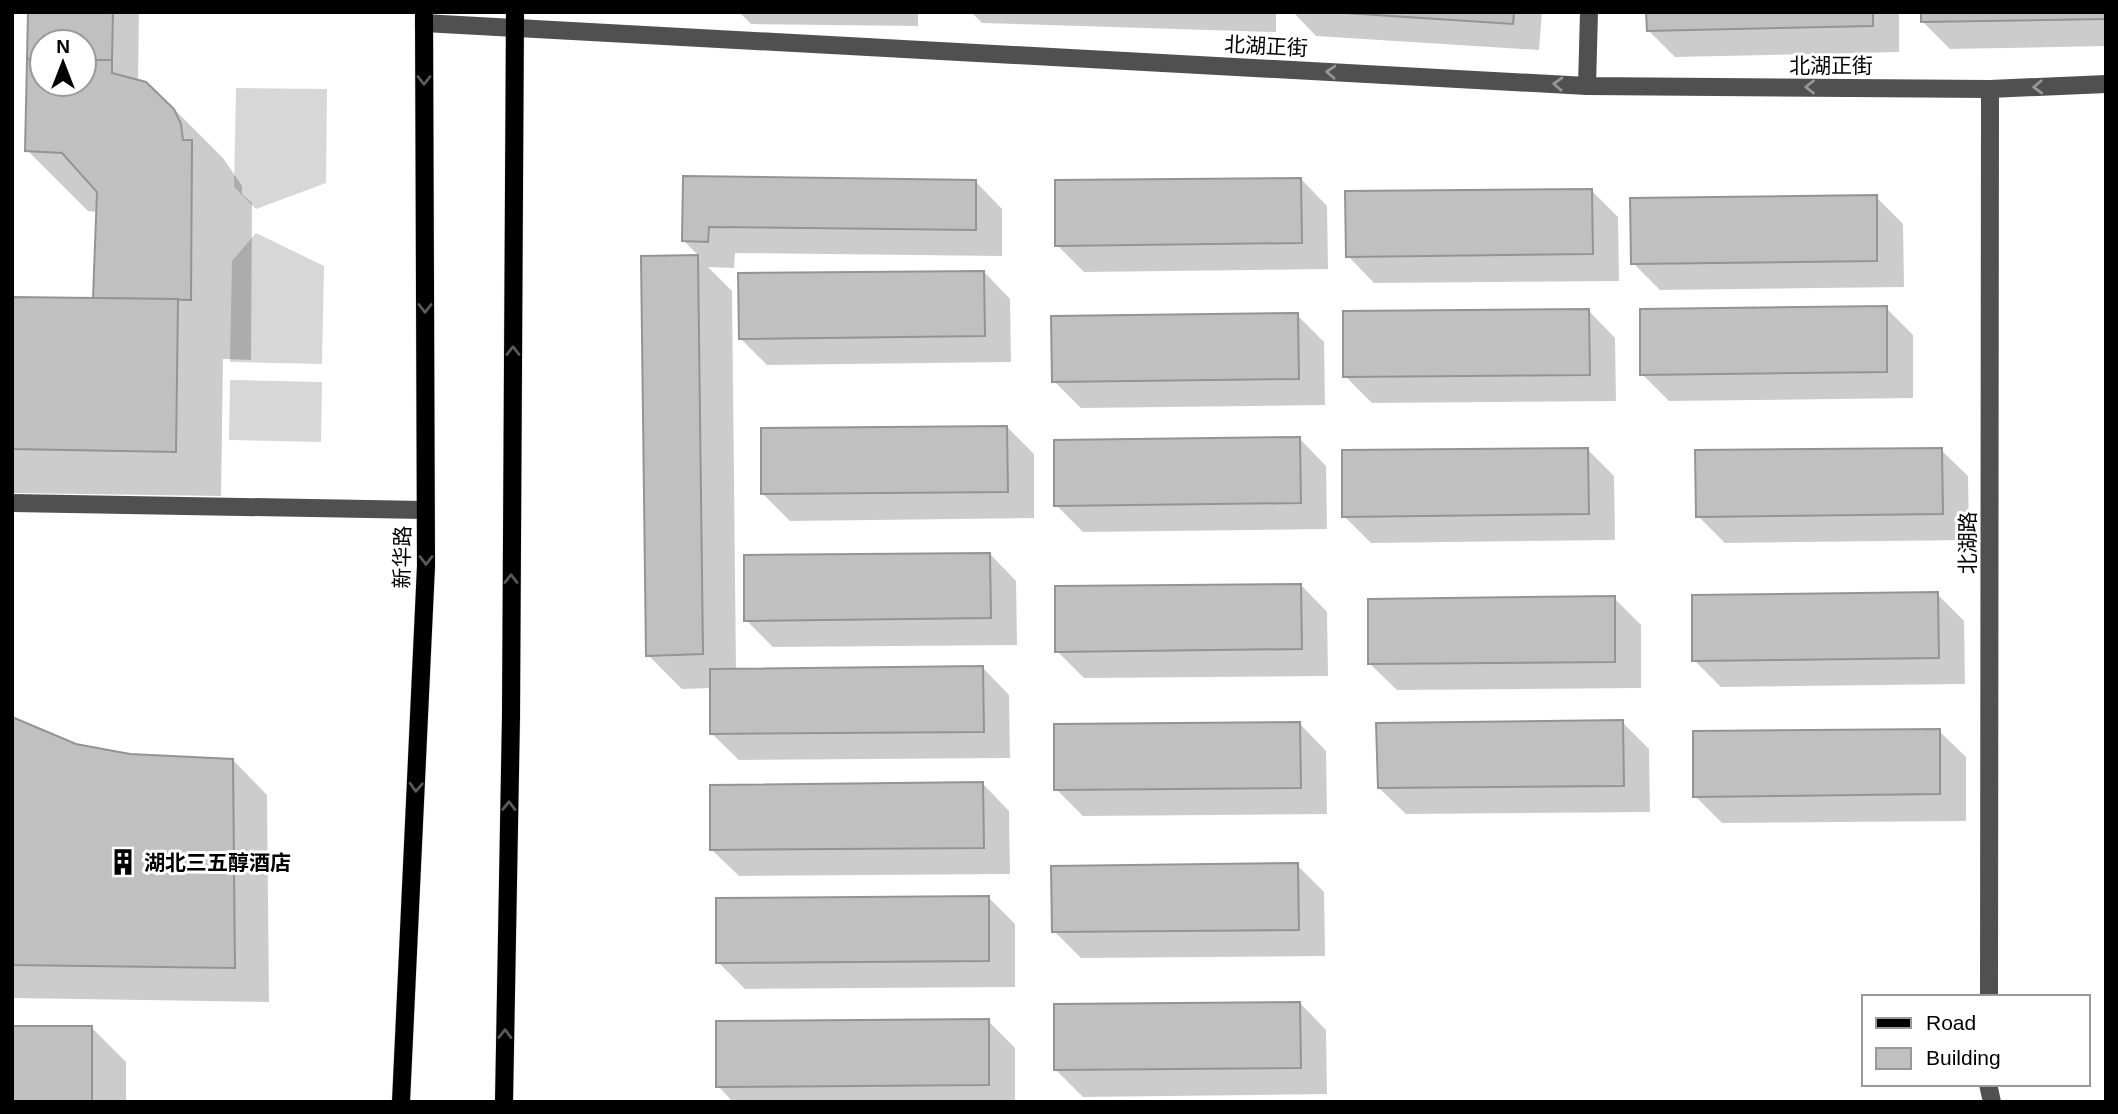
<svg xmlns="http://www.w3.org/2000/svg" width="2118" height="1114" font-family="Arial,'Noto Sans SC',sans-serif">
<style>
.garden{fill:#d7d7d7}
.shadow{fill:#0003;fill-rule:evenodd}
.building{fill:#c0c0c0;stroke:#949494;stroke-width:2}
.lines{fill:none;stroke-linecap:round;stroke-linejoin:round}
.major-casing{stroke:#dbdbdb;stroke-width:19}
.minor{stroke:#505050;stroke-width:18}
.major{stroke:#000;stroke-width:18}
.oneway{stroke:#969696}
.oneway2{stroke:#595959}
.labels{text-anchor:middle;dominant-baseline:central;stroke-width:6;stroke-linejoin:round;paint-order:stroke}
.street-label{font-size:21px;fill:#000;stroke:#fff}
.poi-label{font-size:21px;font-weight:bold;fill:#000;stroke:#fff;text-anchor:start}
</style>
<rect width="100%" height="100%" fill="#fff"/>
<g class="garden">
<polygon points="236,88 327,89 326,183 256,209 234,187"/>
<polygon points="256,233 324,266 322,364 230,362 232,261"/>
<polygon points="230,380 322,382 321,442 229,440"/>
</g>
<g class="shadow">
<path d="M30,12H139L138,82L161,96L223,158L242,186V194L252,203L251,360L223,359L221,496L12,493V298L97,300L98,212L88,211L27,150ZM42,42H84V84H42Z"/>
<polygon points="739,12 918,12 918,26 751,24"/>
<polygon points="971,12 1276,12 1276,32 982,23"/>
<polygon points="1293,12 1542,12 1539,50 1316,36"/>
<polygon points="1648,12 1899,12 1899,52 1675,57 1648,30"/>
<polygon points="2106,12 2106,46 1950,49 1923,22"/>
<polygon points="685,178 976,182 1002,209 1002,256 735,253 734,268 708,267 732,291 736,671 983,668 1009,695 1010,758 739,760 712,734 712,688 682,689 648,655 643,257 700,257 684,241"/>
<polygon points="1301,179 1327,206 1328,269 1084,272 1057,245"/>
<polygon points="1591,190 1618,217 1619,281 1374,283 1348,256"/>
<polygon points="1876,197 1903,224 1904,287 1660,290 1633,263"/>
<polygon points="984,272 1010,299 1011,362 767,365 740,338"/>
<polygon points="1886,308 1913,335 1913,398 1669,401 1642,374"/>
<polygon points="1589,311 1615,338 1616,401 1372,403 1345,376"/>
<polygon points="1297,315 1324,342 1325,405 1081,408 1054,381"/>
<polygon points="1007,427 1034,454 1034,518 790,521 763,494"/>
<polygon points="1300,439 1326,466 1327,529 1083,532 1056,505"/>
<polygon points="1588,450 1614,476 1615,540 1371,543 1344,516"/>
<polygon points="1941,450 1968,476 1969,540 1725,543 1698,516"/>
<polygon points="990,554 1016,581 1017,645 773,647 746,620"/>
<polygon points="1301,585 1327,612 1328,676 1084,678 1057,651"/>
<polygon points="1937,594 1964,621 1965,684 1721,687 1694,660"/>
<polygon points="1614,598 1641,625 1641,688 1397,690 1370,664"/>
<polygon points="12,719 76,745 130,755 233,760 267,795 269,1002 12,998"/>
<polygon points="1622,722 1649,749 1650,812 1406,814 1379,788"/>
<polygon points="1300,724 1326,751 1327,814 1083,816 1056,789"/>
<polygon points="1939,731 1966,757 1966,821 1722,823 1695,796"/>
<polygon points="983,784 1009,811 1010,874 739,876 712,850"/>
<polygon points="1297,865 1324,892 1325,956 1081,958 1054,931"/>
<polygon points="988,897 1015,924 1015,987 745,989 718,962"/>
<polygon points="1300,1003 1326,1030 1327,1094 1083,1097 1056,1070"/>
<polygon points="988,1021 1015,1048 1015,1102 733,1102 718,1086"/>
<polygon points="92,1028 126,1062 126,1102 12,1102"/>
</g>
<g class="building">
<polygon points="28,12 113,12 112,60 84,60 84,42 42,42 42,59 27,59"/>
<polygon points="1330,12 1514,12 1513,24"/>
<polygon points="1646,12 1873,12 1873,26 1647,31"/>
<polygon points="1921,12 2106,12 2106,19 1921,22"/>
<polygon points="27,59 42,59 42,84 84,84 84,60 112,60 112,73 146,82 174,109 181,124 183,140 192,140 191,300 93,298 97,192 62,153 25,151"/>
<polygon points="683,176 976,180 976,230 709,227 708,242 682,241"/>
<polygon points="1301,178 1302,243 1055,246 1055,180"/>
<polygon points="1592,189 1593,254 1346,257 1345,191"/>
<polygon points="1877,195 1877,261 1631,264 1630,198"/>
<polygon points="698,255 703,654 646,656 641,256"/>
<polygon points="984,271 985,336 739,339 738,273"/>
<polygon points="12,297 178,299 176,452 12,449"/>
<polygon points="1887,306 1887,372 1640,375 1640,309"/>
<polygon points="1589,309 1590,375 1343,377 1343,311"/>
<polygon points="1298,313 1299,379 1052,382 1051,316"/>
<polygon points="1007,426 1008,492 761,494 761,428"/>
<polygon points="1300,437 1301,503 1054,506 1054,440"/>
<polygon points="1588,448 1589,514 1342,517 1342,450"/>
<polygon points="1942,448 1943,514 1696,517 1695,450"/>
<polygon points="990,553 991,618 744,621 744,555"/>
<polygon points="1301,584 1302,649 1055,652 1055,586"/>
<polygon points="1938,592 1939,658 1692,661 1692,595"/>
<polygon points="1615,596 1615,662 1368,664 1368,599"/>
<polygon points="983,666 984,732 710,734 710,669"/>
<polygon points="12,717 76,744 130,754 233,759 235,968 12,965"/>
<polygon points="1623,720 1624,786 1378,788 1376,723"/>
<polygon points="1300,722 1301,788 1054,790 1054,724"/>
<polygon points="1940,729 1940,794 1693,797 1693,731"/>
<polygon points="983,782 984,848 710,850 710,785"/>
<polygon points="1298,863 1299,930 1052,932 1051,866"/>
<polygon points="989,896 989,961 716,963 716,898"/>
<polygon points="1300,1002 1301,1068 1054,1070 1054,1004"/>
<polygon points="989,1019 989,1085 716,1087 716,1021"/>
<rect x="12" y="1026" width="80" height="76"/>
</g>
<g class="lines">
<defs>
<g id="major">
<polyline points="401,1102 426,566 424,12"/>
<polyline points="504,1102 511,716 515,12"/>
</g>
</defs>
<use href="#major" class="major-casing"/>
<g class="minor">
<polyline points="424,23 1587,86 1990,89 2106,84"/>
<polyline points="1587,86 1589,12"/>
<polyline points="12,503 425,510"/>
<polyline points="1989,997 1990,89"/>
<polyline points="1988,1084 1992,1102"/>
</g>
<use href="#major" class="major"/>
</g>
<defs><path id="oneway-chevron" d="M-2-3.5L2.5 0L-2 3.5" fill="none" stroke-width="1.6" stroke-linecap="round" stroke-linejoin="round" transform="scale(1.75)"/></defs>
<g class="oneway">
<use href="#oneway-chevron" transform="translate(1331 72) rotate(-177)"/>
<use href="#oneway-chevron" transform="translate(1558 84) rotate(-177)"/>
<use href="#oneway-chevron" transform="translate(1810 87) rotate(-180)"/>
<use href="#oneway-chevron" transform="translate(2038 87) rotate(178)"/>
</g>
<g class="oneway2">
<use href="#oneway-chevron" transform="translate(424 80) rotate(90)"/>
<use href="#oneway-chevron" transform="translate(425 308) rotate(90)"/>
<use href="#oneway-chevron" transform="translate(513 351) rotate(-90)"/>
<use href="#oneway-chevron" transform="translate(426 560) rotate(90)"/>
<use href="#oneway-chevron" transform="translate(511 579) rotate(-90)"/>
<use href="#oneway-chevron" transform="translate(416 787) rotate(93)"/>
<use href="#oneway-chevron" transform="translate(509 806) rotate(-89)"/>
<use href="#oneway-chevron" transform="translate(505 1034) rotate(-89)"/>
</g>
<defs>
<symbol id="building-bare" viewBox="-9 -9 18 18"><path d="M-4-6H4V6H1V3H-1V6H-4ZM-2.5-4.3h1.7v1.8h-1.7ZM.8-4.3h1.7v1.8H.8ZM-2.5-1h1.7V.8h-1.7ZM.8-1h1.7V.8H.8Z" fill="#000" stroke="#fff" stroke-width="2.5" paint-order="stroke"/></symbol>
</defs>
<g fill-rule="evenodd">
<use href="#building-bare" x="104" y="843" width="38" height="38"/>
</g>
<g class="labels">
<g class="street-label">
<text transform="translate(1266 46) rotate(3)">北湖正街</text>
<text x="1831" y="65">北湖正街</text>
<text transform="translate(1967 543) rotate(-90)">北湖路</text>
<text transform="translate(402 557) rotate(-89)">新华路</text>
</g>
<g class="poi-label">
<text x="144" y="862">湖北三五醇酒店</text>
</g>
</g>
<rect width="2118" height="1114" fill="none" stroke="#000000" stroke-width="28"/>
<rect x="1862" y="995" width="228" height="91" fill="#ffffff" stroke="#999999" stroke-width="2"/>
<rect x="1876" y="1018" width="35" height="10" fill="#000000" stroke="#999999" stroke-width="2"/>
<text x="1926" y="1030" font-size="21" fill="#000000">Road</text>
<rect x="1876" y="1048" width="35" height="21" fill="#c0c0c0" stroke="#999999" stroke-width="2"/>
<text x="1926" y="1065" font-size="21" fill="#000000">Building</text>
<g transform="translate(63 63)"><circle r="33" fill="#ffffff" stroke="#999999" stroke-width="2"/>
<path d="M0-5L12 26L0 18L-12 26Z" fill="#000000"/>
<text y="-10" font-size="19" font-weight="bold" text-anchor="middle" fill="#000000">N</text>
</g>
</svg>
